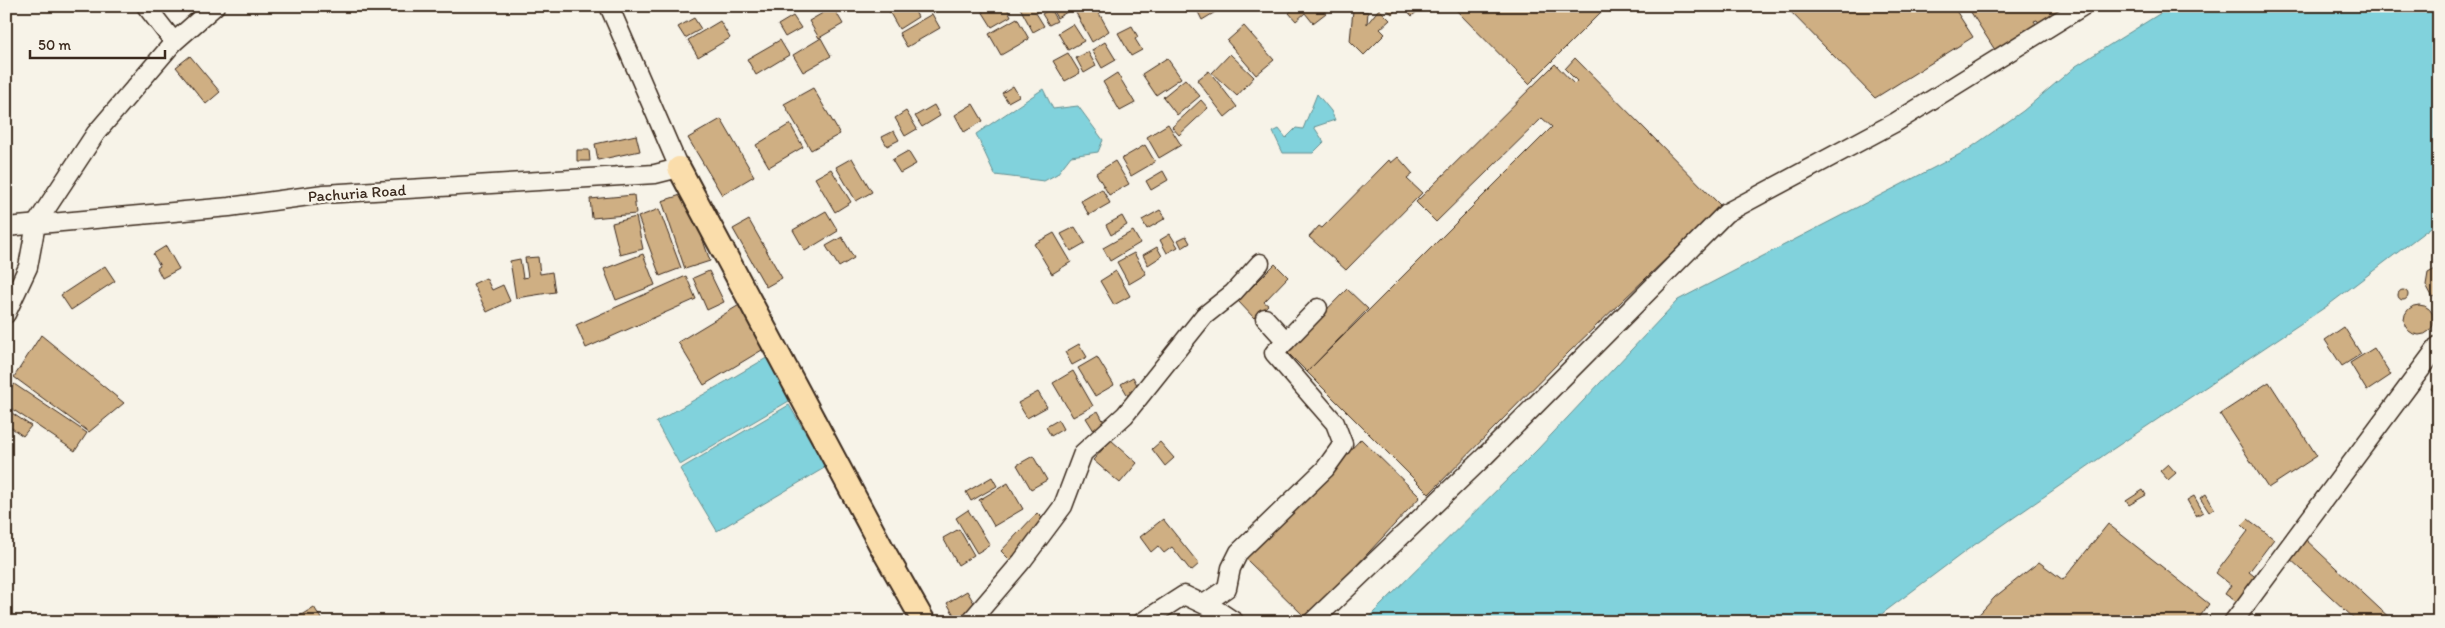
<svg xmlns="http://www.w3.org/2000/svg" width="2445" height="628" font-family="Itim,sans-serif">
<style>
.water{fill:#81d2dc;stroke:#658f90}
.building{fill:#cfaf83;stroke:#3b2a1e}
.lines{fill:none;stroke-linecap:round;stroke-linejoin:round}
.minor-casing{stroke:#3b2a1e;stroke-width:21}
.major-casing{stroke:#3b2a1e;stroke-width:26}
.minor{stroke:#f7f3e8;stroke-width:18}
.major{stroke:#faddab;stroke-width:22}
.labels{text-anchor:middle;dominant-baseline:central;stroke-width:4.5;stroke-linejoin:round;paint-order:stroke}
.street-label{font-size:16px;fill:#3b2a1e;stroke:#f7f3e8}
</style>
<rect width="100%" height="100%" fill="#f7f3e8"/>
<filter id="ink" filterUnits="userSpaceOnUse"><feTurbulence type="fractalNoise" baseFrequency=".02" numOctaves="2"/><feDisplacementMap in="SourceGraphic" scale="10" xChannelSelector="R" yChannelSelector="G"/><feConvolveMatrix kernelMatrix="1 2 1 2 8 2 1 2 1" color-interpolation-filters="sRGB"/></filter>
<g filter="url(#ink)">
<g class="water">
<polygon points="2172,6 2439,6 2439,221 2327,306 2107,453 1967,550 1871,622 1364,622 1537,450 1678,300 1966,151 2023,111 2076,66"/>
<polygon points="1043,89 1053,109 1078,106 1103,140 1098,152 1071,156 1057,174 1044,181 995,175 976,134"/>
<polygon points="1317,94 1331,111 1335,120 1314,127 1324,142 1313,153 1283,153 1273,132 1279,129 1286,138 1296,128 1303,129"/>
<polygon points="770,356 794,398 680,465 656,422"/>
<polygon points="789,405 826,467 717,531 680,469"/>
</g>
<g class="building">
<polygon points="886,6 912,6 918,17 899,29"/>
<polygon points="990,6 1006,6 1011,16 992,27 982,11"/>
<polygon points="1019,6 1047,6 1036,13 1044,26 1033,32"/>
<polygon points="1050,6 1071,6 1072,9 1057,18"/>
<polygon points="1088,6 1095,6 1109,31 1092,42 1076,13"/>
<polygon points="1195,6 1221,6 1222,8 1202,20"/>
<polygon points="1297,6 1320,6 1326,13 1313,23 1305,13 1296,21 1289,13"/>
<polygon points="1383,6 1400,6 1392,14"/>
<polygon points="1403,6 1416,6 1420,9 1412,16"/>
<polygon points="1452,6 1607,6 1529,84"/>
<polygon points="1785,6 1953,6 1973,37 1875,98"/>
<polygon points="1967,6 2057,6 2061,15 2042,27 2037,20 2034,21 2036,24 1995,50"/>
<polygon points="833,7 843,24 819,38 809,21"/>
<polygon points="1050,9 1057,21 1049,25 1042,14"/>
<polygon points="1379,9 1390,20 1380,29 1385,34 1364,55 1350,41 1353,10 1368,12 1367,24"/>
<polygon points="932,14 940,28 907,47 899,33"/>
<polygon points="793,16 801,28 785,37 778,25"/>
<polygon points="694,18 701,29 685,38 678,27"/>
<polygon points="1017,18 1029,39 1001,55 989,34"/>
<polygon points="720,21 730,38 698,57 688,40"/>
<polygon points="1073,24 1084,41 1068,50 1058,33"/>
<polygon points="1132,26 1138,37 1135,39 1142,50 1131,56 1118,33"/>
<polygon points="1244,26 1274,60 1256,75 1227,41"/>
<polygon points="821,38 831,56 803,72 793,55"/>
<polygon points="780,40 789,55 756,75 747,59"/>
<polygon points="1105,42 1116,60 1102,68 1092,50"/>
<polygon points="1088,52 1096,66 1084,73 1076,58"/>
<polygon points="1068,53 1080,73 1065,81 1053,61"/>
<polygon points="1230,54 1254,77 1237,96 1212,73"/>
<polygon points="190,56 220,92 206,104 176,67"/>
<polygon points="1167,58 1181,78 1156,95 1142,74"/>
<polygon points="1575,58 1721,206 1569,352 1429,494 1307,372 1552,127 1542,118 1436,222 1416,202 1555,64 1574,84 1577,81 1565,69"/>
<polygon points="1209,71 1237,107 1225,117 1197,80"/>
<polygon points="1117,73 1135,103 1120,111 1103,82"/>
<polygon points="1185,79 1200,96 1177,115 1163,97"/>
<polygon points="1013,86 1019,96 1008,102 1002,93"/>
<polygon points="813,88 840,134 811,150 784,104"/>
<polygon points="1201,100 1208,108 1179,135 1172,127"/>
<polygon points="973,104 983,121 964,132 955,115"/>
<polygon points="934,105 940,116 922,127 915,116"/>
<polygon points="906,111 917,129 905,136 895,118"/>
<polygon points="721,119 754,176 722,195 688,138"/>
<polygon points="790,124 803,147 769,167 756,145"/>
<polygon points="1168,124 1181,145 1159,158 1147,137"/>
<polygon points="894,131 899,140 887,146 882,137"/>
<polygon points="636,135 640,151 598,160 595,144"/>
<polygon points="1145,145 1155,162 1131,176 1121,159"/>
<polygon points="577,150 589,150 590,161 577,161"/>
<polygon points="908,151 916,164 900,173 892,160"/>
<polygon points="1398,157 1413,174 1407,179 1422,193 1346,270 1309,237 1319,226 1322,228 1389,160 1391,163"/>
<polygon points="852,158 872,192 856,201 836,167"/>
<polygon points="1115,161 1129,184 1109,195 1096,173"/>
<polygon points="831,169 851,202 835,212 815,178"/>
<polygon points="1163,171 1168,180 1151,190 1146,181"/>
<polygon points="1102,189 1110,203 1089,215 1081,201"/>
<polygon points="687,193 710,261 685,269 662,201"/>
<polygon points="634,195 636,214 592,218 590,199"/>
<polygon points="659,209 681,268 660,276 638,217"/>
<polygon points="1160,210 1166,218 1147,229 1142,220"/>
<polygon points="826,211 838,231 805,251 793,230"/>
<polygon points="1122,216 1127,225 1111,235 1106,225"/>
<polygon points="636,217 643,249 620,255 612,223"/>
<polygon points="749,220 782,278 766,287 733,229"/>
<polygon points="1075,227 1085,243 1071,251 1061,234"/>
<polygon points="1133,231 1140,243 1110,261 1103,248"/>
<polygon points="1054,233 1071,262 1052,274 1034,244"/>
<polygon points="1170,234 1178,247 1167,253 1160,240"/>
<polygon points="1186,236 1190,243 1182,248 1178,240"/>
<polygon points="842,237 854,258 839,267 826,246"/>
<polygon points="166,246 179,269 162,278 157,268 160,266 153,254"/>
<polygon points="1157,247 1162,256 1148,265 1143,255"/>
<polygon points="1134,253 1146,274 1129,284 1117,262"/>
<polygon points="643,254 655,285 616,300 604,269"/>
<polygon points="538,257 540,274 552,272 555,292 516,298 510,261 520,259 523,278 528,277 525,258"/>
<polygon points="1275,264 1288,277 1264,302 1268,305 1254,318 1238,301"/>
<polygon points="105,266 115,281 71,310 61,295"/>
<polygon points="2439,267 2439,298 2432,296 2426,285 2428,273"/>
<polygon points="709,271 724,302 707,310 693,278"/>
<polygon points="1116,271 1130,296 1114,305 1100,281"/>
<polygon points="686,276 696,299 586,348 576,325"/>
<polygon points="486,278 492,290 503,285 510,301 487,312 473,284"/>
<polygon points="1347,289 1368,309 1307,372 1286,351"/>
<circle cx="2403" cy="295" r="5"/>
<polygon points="741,304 767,347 704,385 678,342"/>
<circle cx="2419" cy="320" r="15"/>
<polygon points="2344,327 2361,354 2342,366 2325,340"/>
<polygon points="41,335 124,403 89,432 14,377"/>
<polygon points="1079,344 1087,357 1072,365 1065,352"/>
<polygon points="2374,348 2391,375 2367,391 2350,363"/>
<polygon points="1097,357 1114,385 1095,396 1078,368"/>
<polygon points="1073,371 1093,406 1073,417 1053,383"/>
<polygon points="1133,377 1139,389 1128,396 1121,384"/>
<polygon points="2269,382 2317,456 2268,488 2220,414"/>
<polygon points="2435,382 2439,384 2439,395 2431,389"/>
<polygon points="14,384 87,433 75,451 6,405 6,396"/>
<polygon points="1038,392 1047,407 1027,418 1018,403"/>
<polygon points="9,411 31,426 23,436 6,424 6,415"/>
<polygon points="1098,411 1107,428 1096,434 1086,418"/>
<polygon points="1058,420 1063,429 1051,436 1046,427"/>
<polygon points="1361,439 1420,497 1307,619 1246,559"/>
<polygon points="1111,440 1137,463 1120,483 1093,460"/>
<polygon points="1160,442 1174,458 1165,466 1152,449"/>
<polygon points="1033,456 1047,480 1031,489 1017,465"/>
<polygon points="2168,464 2176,473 2168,480 2160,471"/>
<polygon points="992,477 997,486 971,501 966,492"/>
<polygon points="1008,483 1023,509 994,526 979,500"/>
<polygon points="2143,490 2146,495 2129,505 2126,501"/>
<polygon points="2206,494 2214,508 2209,512 2200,498"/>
<polygon points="2194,496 2203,512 2196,516 2187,500"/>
<polygon points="968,510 990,545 977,553 956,518"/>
<polygon points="1037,513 1047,523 1011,561 1001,551"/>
<polygon points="1163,519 1199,564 1191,571 1172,547 1164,553 1158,546 1151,552 1140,537"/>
<polygon points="2248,519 2274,539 2249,572 2258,579 2240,604 2225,594 2231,585 2216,573 2248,531 2242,525"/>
<polygon points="2108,524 2209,604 2196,622 1972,622 1995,597 2039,562 2063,580"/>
<polygon points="959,529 974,555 958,565 943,538"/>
<polygon points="2305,539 2394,622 2358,622 2288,557"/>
<polygon points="967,591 977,608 957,620 947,603"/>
<polygon points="314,607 323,622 290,622"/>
</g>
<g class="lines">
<defs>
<g id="minor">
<polyline points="146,6 174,42"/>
<polyline points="6,227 229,207 324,194 655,174 679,168 609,6"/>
<polyline points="6,314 28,267 36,224 96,133 174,42 215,6"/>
<polyline points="1286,341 1318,308"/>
<polyline points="1204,604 1227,588 1231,568 1239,552 1325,469 1343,444 1335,423 1274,353 1286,341 1265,318"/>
<polyline points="970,622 1022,561 1063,506 1083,453 1125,415 1204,316 1233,293 1260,263"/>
<polyline points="1142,622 1184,595 1220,612 1235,622"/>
<polyline points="1312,622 1485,456 1726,213 1896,122 2083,6"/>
<polyline points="2233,622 2439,345"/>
</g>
<polyline id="major" points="679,168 882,548 924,622"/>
</defs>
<use href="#minor" class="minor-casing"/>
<use href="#major" class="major-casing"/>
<use href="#minor" class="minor"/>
<use href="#major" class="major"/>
</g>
</g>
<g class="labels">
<g class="street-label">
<text transform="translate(357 193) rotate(-4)">Pachuria Road</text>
</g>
</g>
<rect width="2445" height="628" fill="none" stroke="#f7f3e8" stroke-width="25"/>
<rect x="12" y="12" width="2420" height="603" fill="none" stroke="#3b2a1e" stroke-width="2" filter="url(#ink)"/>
<path d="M30 50v8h135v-8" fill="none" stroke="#3b2a1e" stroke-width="2.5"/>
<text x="38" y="50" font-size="15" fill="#3b2a1e" stroke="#f7f3e8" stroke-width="4" paint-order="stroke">50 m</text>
</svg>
